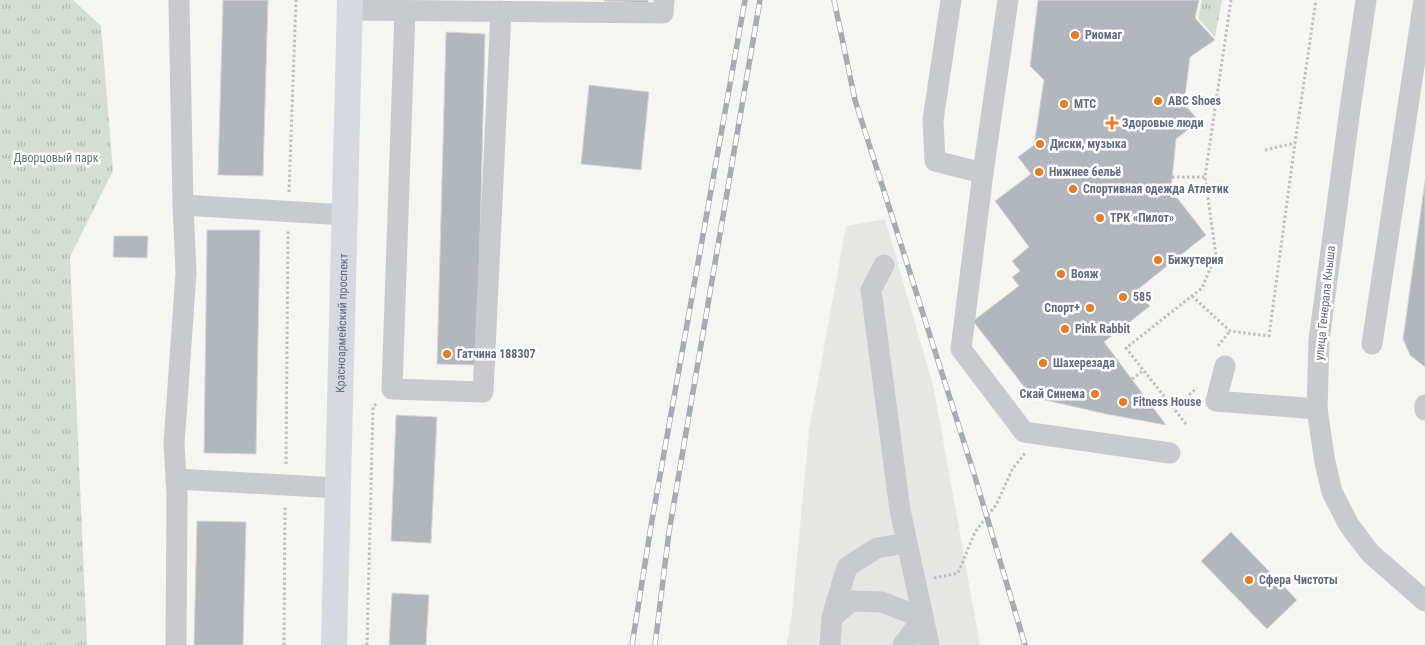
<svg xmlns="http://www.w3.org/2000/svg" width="1425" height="645" font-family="'Roboto Condensed',sans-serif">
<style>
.built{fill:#e6e7e5}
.park{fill:url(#park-tufts)}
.building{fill:#b2b7be;stroke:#d7d7d5}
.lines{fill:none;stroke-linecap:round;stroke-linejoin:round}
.path{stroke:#bfc0c3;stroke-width:3;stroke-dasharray:2.5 2.5;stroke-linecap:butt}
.minor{stroke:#c8cace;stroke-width:21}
.major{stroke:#d6d9df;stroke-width:26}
.rail-casing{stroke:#a7abb2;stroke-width:5.5}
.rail{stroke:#fff;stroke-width:4;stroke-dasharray:11;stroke-linecap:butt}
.poi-dot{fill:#ef7a19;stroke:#fff;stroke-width:2}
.labels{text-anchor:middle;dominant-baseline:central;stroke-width:5;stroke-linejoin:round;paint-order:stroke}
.poi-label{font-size:12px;font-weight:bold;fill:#636e85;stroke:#fff;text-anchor:start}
.park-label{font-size:12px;fill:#627c63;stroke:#fff}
.street-label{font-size:12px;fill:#636e85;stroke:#fff}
</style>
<defs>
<pattern id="park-tufts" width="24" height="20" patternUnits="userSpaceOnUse" patternTransform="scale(1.25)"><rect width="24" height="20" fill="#d5ded3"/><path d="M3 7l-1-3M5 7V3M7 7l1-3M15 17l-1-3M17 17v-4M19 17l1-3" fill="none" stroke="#b0b8b1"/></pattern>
</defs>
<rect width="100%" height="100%" fill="#f5f6f2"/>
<polygon class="built" points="885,219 934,389 980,645 787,645 792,612 809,430 846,226"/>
<g class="park">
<polygon points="0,0 73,0 101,26 113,171 70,257 87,645 0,645"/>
<polygon points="1202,0 1222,0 1215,37 1198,18"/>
</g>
<g class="building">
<polygon points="223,0 268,0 263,176 218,175"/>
<polygon points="604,0 648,0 648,3 604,1"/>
<polygon points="1038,0 1199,0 1195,18 1215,40 1190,57 1184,104 1199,121 1176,139 1171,190 1206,235 1137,290 1150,306 1104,342 1166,425 1106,414 1032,397 973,321 1019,286 1012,277 1020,271 1012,261 1029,247 995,201 1031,174 1018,157 1034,145 1044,80 1030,66"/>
<polygon points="446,32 485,34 477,365 437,364"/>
<polygon points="589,85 649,92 641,170 581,164"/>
<polygon points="1425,181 1425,367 1410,355 1403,339"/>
<polygon points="207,230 260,230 256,454 204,453"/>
<polygon points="114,236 148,236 147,258 113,257"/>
<polygon points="396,415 437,417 431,543 391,541"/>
<polygon points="197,521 246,522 243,645 194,645"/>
<polygon points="1231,532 1297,600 1267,629 1201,561"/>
<polygon points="392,593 429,595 426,645 389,645"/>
</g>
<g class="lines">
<g class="path">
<polyline points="1265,150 1295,143"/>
<polyline points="1172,177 1205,177"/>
<polyline points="289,192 296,0"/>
<polyline points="1192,296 1230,331 1269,336 1295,143 1316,0"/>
<polyline points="1218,346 1230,331"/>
<polyline points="1132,379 1144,370"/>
<polyline points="1174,408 1197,388"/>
<polyline points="1186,424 1126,348 1202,288 1216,255 1205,177 1231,0"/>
<polyline points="286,464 288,231"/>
<polyline points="934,578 958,573 975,532 996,505 1013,468 1026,452"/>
<polyline points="284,645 285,506"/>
<polyline points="367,645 373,407 377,403"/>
</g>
<g class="minor">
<polyline points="951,0 933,120 935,161 983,173"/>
<polyline points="1008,0 983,173 961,349 1024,432 1170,453"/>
<polyline points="1366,0 1350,109 1319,340 1317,409 1325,462 1332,492 1349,525 1370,553 1425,601"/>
<polyline points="350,10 663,13 664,0"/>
<polyline points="405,11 392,389 483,392 501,11"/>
<polyline points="183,205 345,215"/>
<polyline points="884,265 871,290 900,510 929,645"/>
<polyline points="1372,344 1424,0"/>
<polyline points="1225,366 1216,401 1317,409"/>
<polyline points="1425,405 1425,410"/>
<polyline points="176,479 338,488"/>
<polyline points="832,617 847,567 877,548 907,543"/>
<polyline points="176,645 177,494 174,444 186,273 183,205 179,2"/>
<polyline points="830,645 832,618 851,601 882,602 923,618 903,645"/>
</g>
<path class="major" id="s1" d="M334,645L350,0"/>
<defs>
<g id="rail">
<polyline points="834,0 855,100 975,477 1025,645"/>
<polyline points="632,645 651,526 745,0"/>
<polyline points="655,645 669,532 760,0"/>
</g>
</defs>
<use href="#rail" class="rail-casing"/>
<use href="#rail" class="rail"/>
</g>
<g class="poi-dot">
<circle cx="1075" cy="35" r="5"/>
<circle cx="1158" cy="101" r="5"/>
<circle cx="1064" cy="104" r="5"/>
<path d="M1109.5 115.5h5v5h5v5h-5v5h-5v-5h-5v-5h5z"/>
<circle cx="1040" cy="144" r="5"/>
<circle cx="1039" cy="172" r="5"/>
<circle cx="1073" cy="189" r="5"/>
<circle cx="1100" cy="218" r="5"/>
<circle cx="1158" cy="260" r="5"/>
<circle cx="1061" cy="274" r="5"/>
<circle cx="1123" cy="297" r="5"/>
<circle cx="1090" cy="308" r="5"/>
<circle cx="1065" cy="329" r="5"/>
<circle cx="447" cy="354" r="5"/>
<circle cx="1043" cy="363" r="5"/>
<circle cx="1095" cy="394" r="5"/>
<circle cx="1123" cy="402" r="5"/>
<circle cx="1249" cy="580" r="5"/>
</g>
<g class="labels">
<g class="poi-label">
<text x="1085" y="35">Риомаг</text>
<text x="1168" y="101">ABC Shoes</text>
<text x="1074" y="104">МТС</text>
<text x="1122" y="123">Здоровые люди</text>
<text x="1050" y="144">Диски, музыка</text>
<text x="1049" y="172">Нижнее бельё</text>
<text x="1083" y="189">Спортивная одежда Атлетик</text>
<text x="1110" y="218">ТРК «Пилот»</text>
<text x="1168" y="260">Бижутерия</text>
<text x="1071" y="274">Вояж</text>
<text x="1133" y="297">585</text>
<text x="1080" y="308" text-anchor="end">Спорт+</text>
<text x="1075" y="329">Pink Rabbit</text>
<text x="457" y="354">Гатчина 188307</text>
<text x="1053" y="363">Шахерезада</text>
<text x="1085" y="394" text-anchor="end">Скай Синема</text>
<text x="1133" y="402">Fitness House</text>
<text x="1259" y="580">Сфера Чистоты</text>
</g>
<g class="park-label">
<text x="56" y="158">Дворцовый парк</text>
</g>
<g class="street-label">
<text transform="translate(1325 303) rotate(-84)">улица Генерала Кныша</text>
<text stroke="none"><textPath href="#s1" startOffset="322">Красноармейский проспект</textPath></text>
</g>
</g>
</svg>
